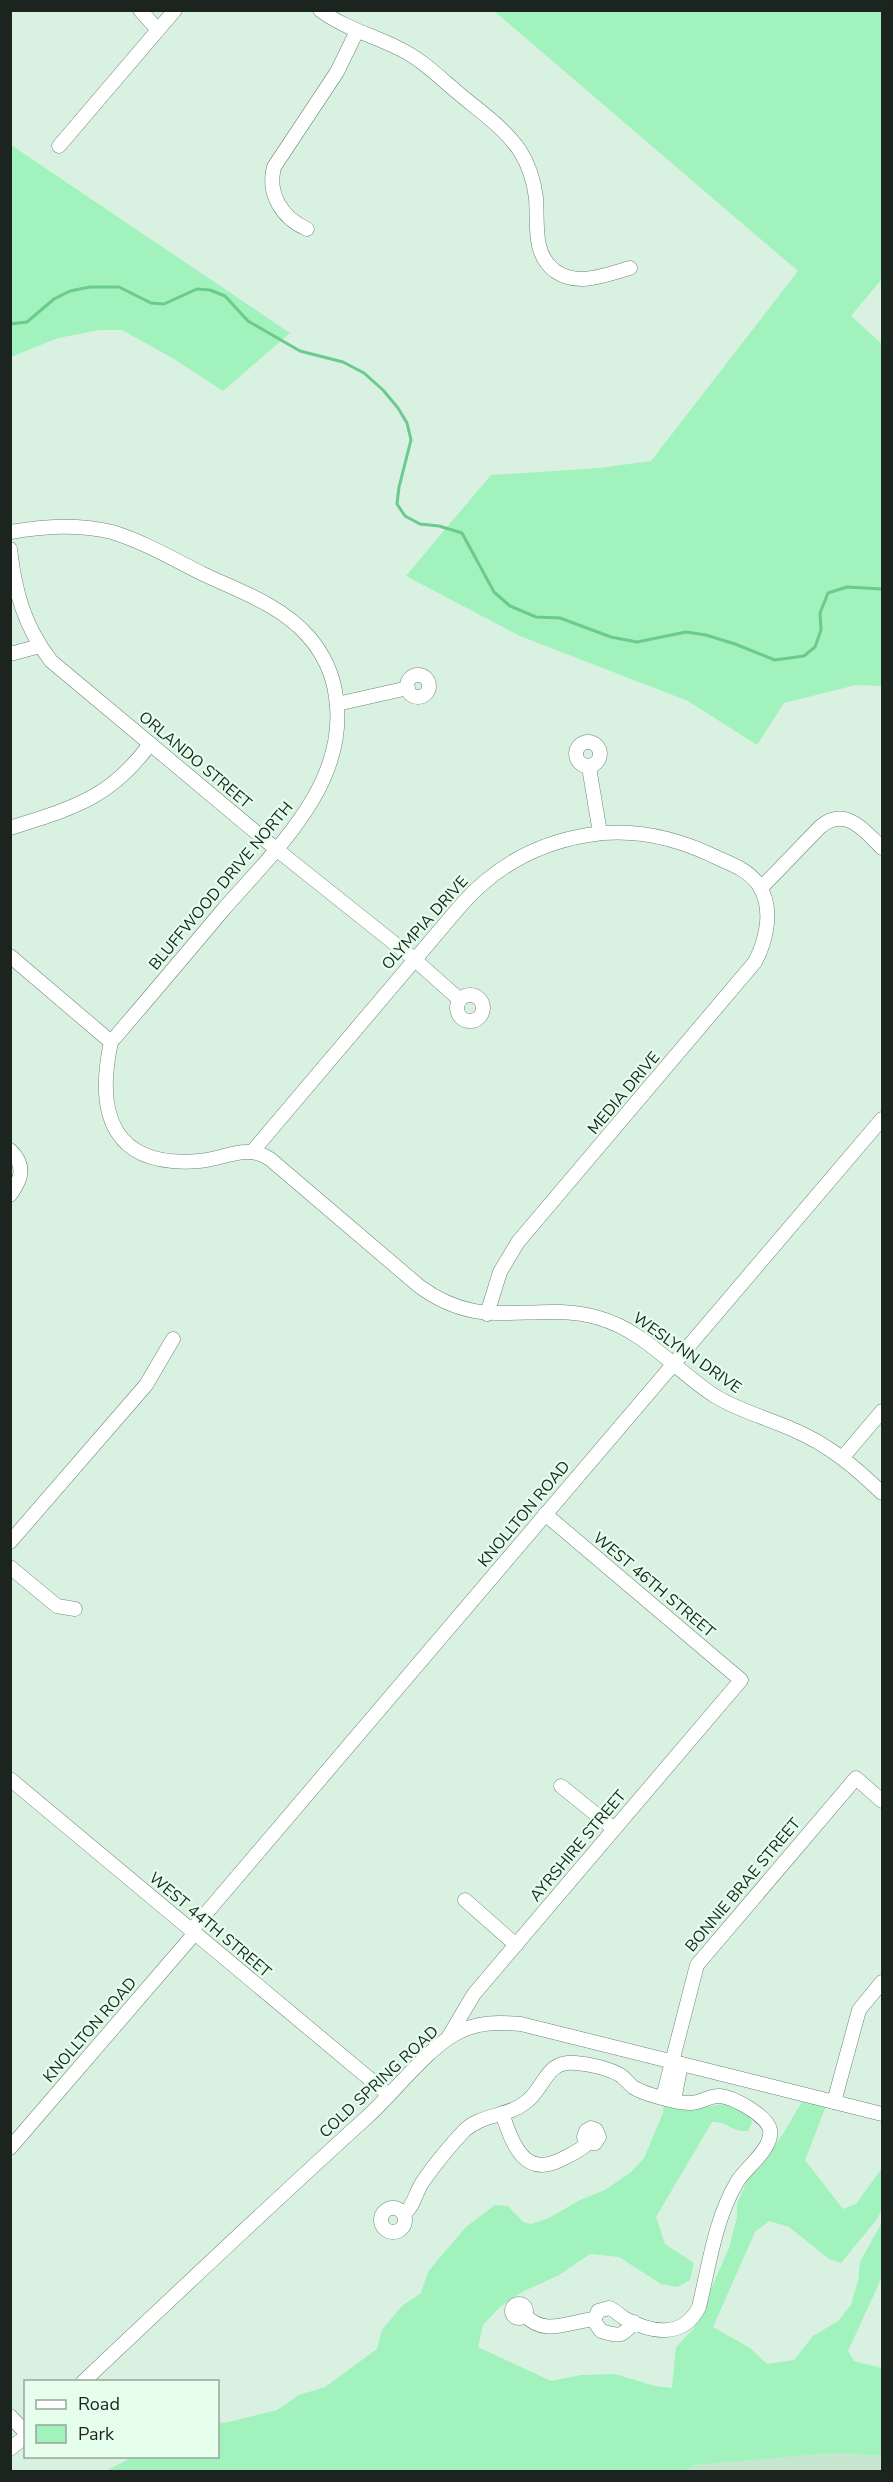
<svg xmlns="http://www.w3.org/2000/svg" width="893" height="2482" font-family="'Nunito Sans',sans-serif">
<style>
.built{fill:#c7e6d0}
.green{fill:#a2f2bd}
.lines{fill:none;stroke-linecap:round;stroke-linejoin:round}
.stream{stroke:#6bca8e;stroke-width:3}
.minor-casing{stroke:#6f8576;stroke-width:15}
.minor{stroke:#fff;stroke-width:14}
.labels{text-anchor:middle;dominant-baseline:central;stroke-width:4.5;stroke-linejoin:round;paint-order:stroke}
.street-label{font-size:16px;fill:#1b241e;stroke:#e6ffed}
</style>
<rect width="100%" height="100%" fill="#d9f1e0"/>
<polygon class="built" points="834,2453 882,2456 882,2471 686,2472 694,2465"/>
<g class="green">
<polygon points="494,11 882,11 882,279 851,316 882,344 882,686 856,685 784,703 757,745 688,701 520,636 406,576 491,475 599,468 651,461 798,271"/>
<polygon points="11,145 290,333 223,391 174,359 122,330 100,330 58,338 11,357"/>
<path d="M803,2100L826,2106L805,2160L843,2209L856,2204L882,2168V2207L878,2218L841,2263L829,2259L789,2227L769,2221L755,2232L713,2327L750,2348L767,2364L794,2360L813,2336L838,2321L851,2305L858,2281L860,2262L882,2222V2277L848,2351L854,2361L882,2368V2456L834,2453L694,2465L686,2472L634,2471L635,2469L632,2472H104L132,2457L218,2456V2422L225,2423L277,2410L299,2395L325,2387L377,2349L382,2330L402,2306L421,2293L428,2272L441,2256L466,2227L495,2205L508,2206L523,2222L531,2224L549,2218L578,2201L605,2190L631,2172L644,2158L663,2113L664,2104C675,2106 687,2108 698,2108C720,2107 738,2094 752,2122L748,2131C730,2132 730,2122 712,2122L656,2217L665,2244L694,2263L690,2280L678,2287L661,2284L619,2257L590,2254L559,2275L522,2292L500,2307L483,2325L478,2347L551,2381L581,2375L615,2374L655,2386L672,2388L676,2347L694,2328L729,2248L737,2217V2204L747,2181L783,2134Z"/>
</g>
<g class="lines">
<polyline class="stream" points="10,324 27,322 54,299 70,291 90,287 119,287 151,303 164,304 197,289 210,290 225,296 248,321 300,351 343,362 364,373 383,390 398,408 407,423 411,440 399,487 397,504 405,516 420,524 439,526 462,533 494,592 510,606 536,617 560,618 611,637 637,642 686,632 706,635 735,644 775,660 804,656 815,647 821,630 820,613 828,593 847,587 882,589"/>
<defs>
<g id="minor">
<polyline points="140,10 158,30"/>
<path d="M320,10C344,28 372,35 398,48C420,58 438,76 457,92C478,110 504,127 520,151C529,165 534,182 536,198C538,223 532,254 555,271C578,287 605,275 630,268"/>
<polyline points="59,146 175,10"/>
<path d="M307,229C282,218 267,194 274,167L337,72L357,31"/>
<path d="M10,532C46,526 77,524 112,532C144,542 173,559 203,574C239,591 281,605 308,636C323,653 333,674 336,697C349,784 275,850 223,910C186,954 149,998 111,1042"/>
<path d="M10,549C15,592 24,626 51,661L276,849L414,959L460,1000"/>
<polyline points="10,654 40,646"/>
<circle cx="418" cy="686" r="11"/>
<polyline points="337,704 408,688"/>
<circle cx="588" cy="754" r="12"/>
<polyline points="589,767 600,833"/>
<path d="M10,828C72,808 110,799 150,744"/>
<path d="M761,888L820,827C845,805 865,831 882,848"/>
<path d="M10,956L111,1042C95,1116 114,1168 199,1161C224,1159 247,1143 270,1159L419,1286C485,1335 532,1299 599,1318C645,1331 676,1371 715,1396C739,1411 768,1418 794,1430C829,1445 855,1467 882,1493"/>
<circle cx="470" cy="1008" r="13"/>
<path d="M10,1150C26,1165 22,1179 10,1195"/>
<path d="M252,1152L462,904C495,867 538,843 588,835C635,827 678,838 720,859C734,865 749,871 758,884C774,907 767,939 755,962L518,1242L500,1272L487,1314"/>
<polyline points="843,1457 882,1411"/>
<polyline points="10,1542 146,1385 173,1339"/>
<polyline points="10,1567 57,1606 75,1609"/>
<polyline points="10,1779 389,2095"/>
<polyline points="561,1786 614,1829"/>
<polyline points="465,1900 516,1945"/>
<polyline points="191,1931 882,1119"/>
<polyline points="449,2036 474,1994 741,1680 545,1514"/>
<polyline points="663,2097 697,1965 856,1778 882,1801"/>
<polyline points="674,2100 681,2064"/>
<polyline points="834,2102 859,2010 882,1982"/>
<path d="M502,2113C512,2142 523,2178 560,2160C570,2155 580,2151 588,2143H595L599,2137L596,2130L591,2128L586,2131L584,2137L588,2143"/>
<polyline points="10,2148 195,1933"/>
<circle cx="393" cy="2220" r="12"/>
<path d="M404,2214C414,2206 415,2194 422,2183C432,2168 452,2143 465,2130C482,2114 508,2117 526,2102C545,2088 546,2059 576,2063C589,2064 608,2068 620,2075C625,2078 628,2083 633,2087C643,2094 677,2103 689,2103C700,2104 709,2095 720,2096C733,2097 768,2116 770,2130C773,2149 746,2167 737,2182C715,2219 709,2266 699,2307C683,2339 651,2333 624,2318C619,2315 615,2310 609,2308L598,2311L594,2321L601,2331C620,2336 621,2338 634,2322"/>
<circle cx="519" cy="2311" r="7"/>
<path d="M525,2315C544,2337 570,2321 595,2319"/>
<path d="M83,2382C177,2293 270,2205 366,2118C392,2095 426,2050 455,2034C476,2022 497,2022 521,2024L882,2114"/>
<polyline points="10,2416 26,2433"/>
<polyline points="10,2449 26,2436"/>
</g>
</defs>
<use href="#minor" class="minor-casing"/>
<use href="#minor" class="minor"/>
</g>
<g class="labels">
<g class="street-label">
<text transform="translate(195 760) rotate(40)">ORLANDO STREET</text>
<text transform="translate(221 886) rotate(-50)">BLUFFWOOD DRIVE NORTH</text>
<text transform="translate(425 923) rotate(-48)">OLYMPIA DRIVE</text>
<text transform="translate(624 1093) rotate(-50)">MEDIA DRIVE</text>
<text transform="translate(687 1353) rotate(35)">WESLYNN DRIVE</text>
<text transform="translate(524 1514) rotate(-50)">KNOLLTON ROAD</text>
<text transform="translate(654 1585) rotate(40)">WEST 46TH STREET</text>
<text transform="translate(578 1846) rotate(-50)">AYRSHIRE STREET</text>
<text transform="translate(743 1885) rotate(-50)">BONNIE BRAE STREET</text>
<text transform="translate(210 1925) rotate(40)">WEST 44TH STREET</text>
<text transform="translate(90 2030) rotate(-49)">KNOLLTON ROAD</text>
<text transform="translate(379 2082) rotate(-43)">COLD SPRING ROAD</text>
</g>
</g>
<rect width="893" height="2482" fill="none" stroke="#1b241e" stroke-width="24"/>
<rect x="24" y="2380" width="195" height="78" fill="#e6ffed" stroke="#95a79a" stroke-width="1.5"/>
<rect x="36" y="2400" width="30" height="9" fill="#ffffff" stroke="#95a79a" stroke-width="1.5"/>
<text x="78" y="2410" font-size="18" fill="#1b241e">Road</text>
<rect x="36" y="2425" width="30" height="18" fill="#a2f2bd" stroke="#95a79a" stroke-width="1.5"/>
<text x="78" y="2440" font-size="18" fill="#1b241e">Park</text>
</svg>
